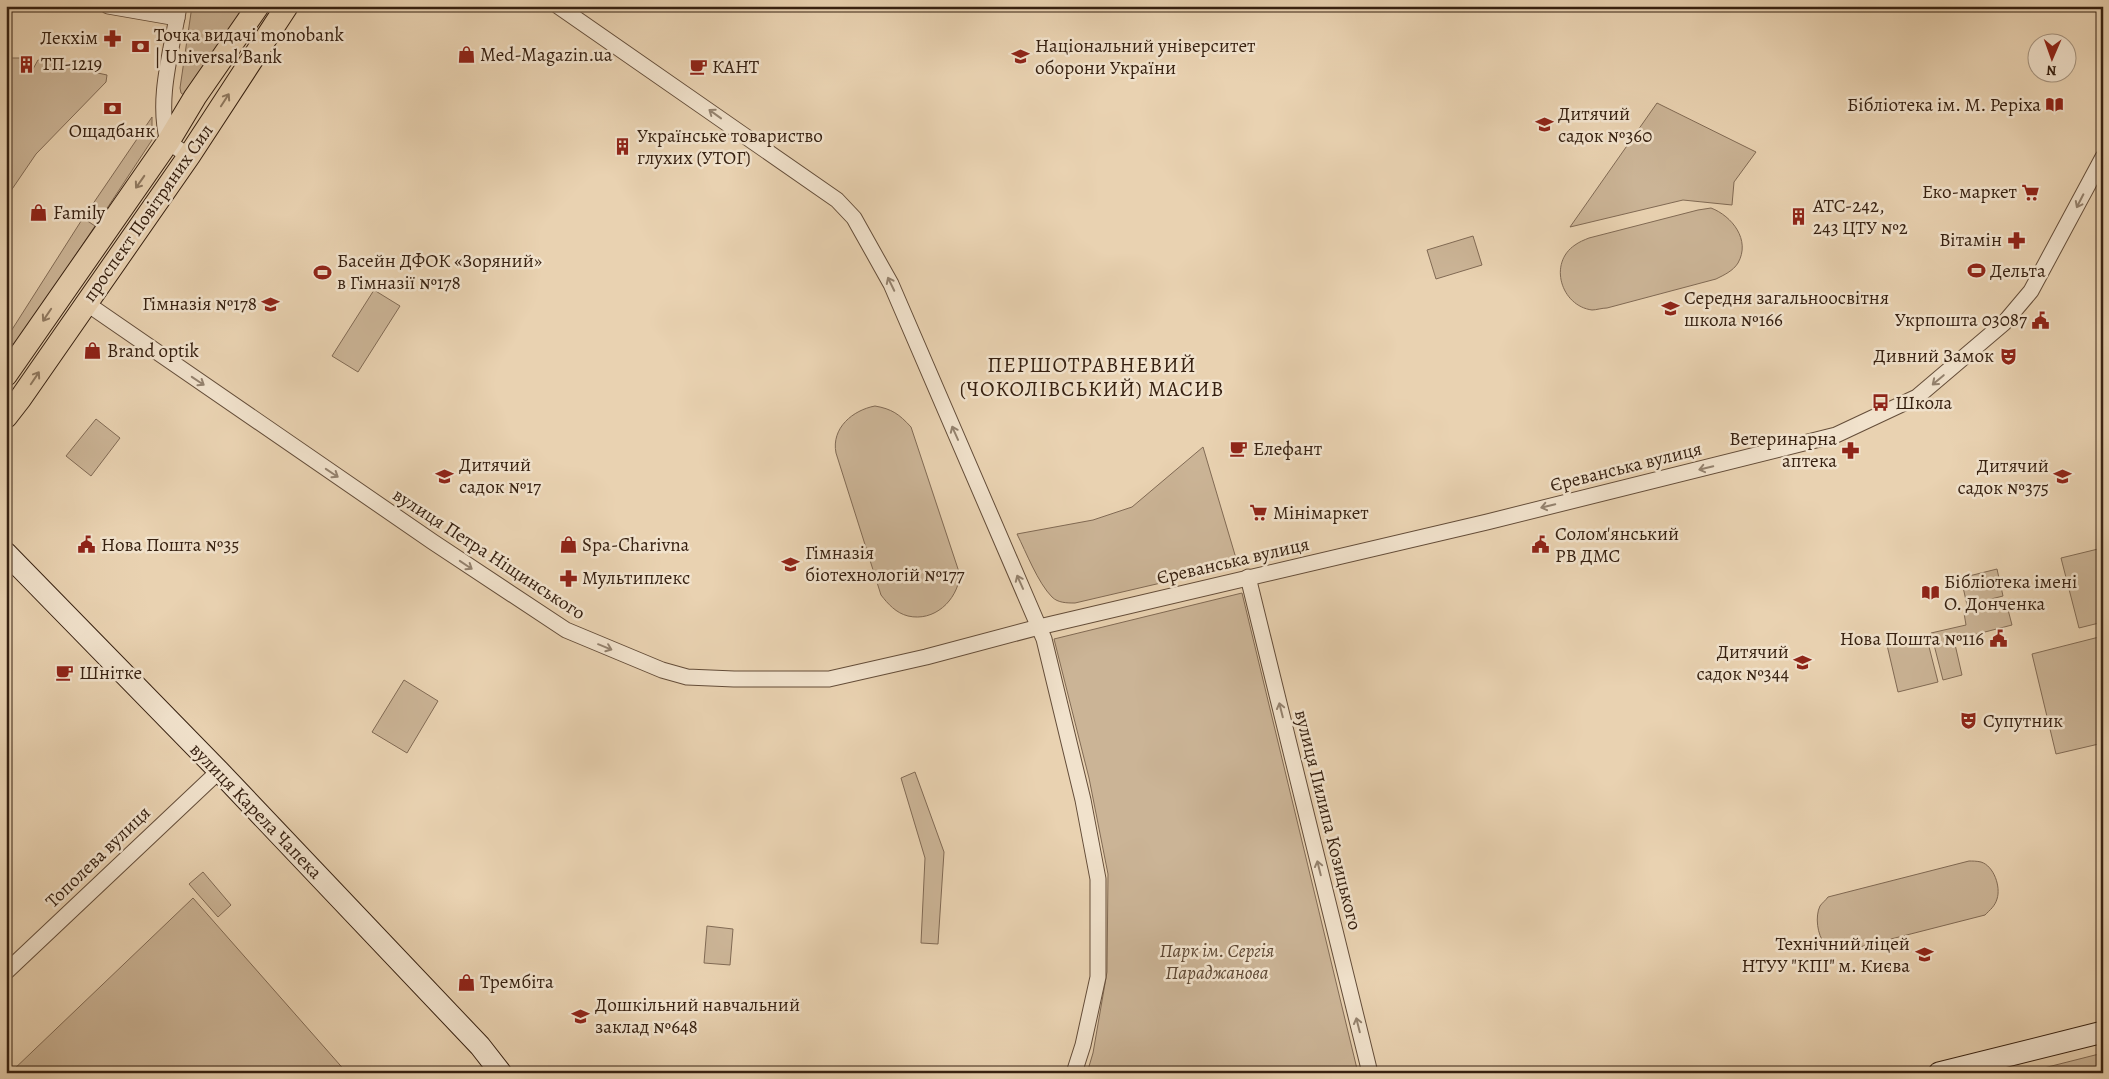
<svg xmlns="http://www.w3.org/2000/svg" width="2109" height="1079" font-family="Alegreya,serif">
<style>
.green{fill:#cbb496;stroke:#816a54}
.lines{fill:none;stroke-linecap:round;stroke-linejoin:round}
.street-casing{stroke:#644d39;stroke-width:17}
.secondary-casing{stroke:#372111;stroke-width:23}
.primary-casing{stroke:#372111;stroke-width:24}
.street{stroke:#f1e2cc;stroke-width:15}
.secondary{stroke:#f1e2cc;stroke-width:21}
.primary{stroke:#e9d2b1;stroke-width:22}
.oneway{stroke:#907a61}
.oneway2{stroke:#94826e}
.labels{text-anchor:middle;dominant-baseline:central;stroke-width:5;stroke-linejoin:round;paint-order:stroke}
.poi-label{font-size:19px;fill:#372111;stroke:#f1e2cc;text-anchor:start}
.street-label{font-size:19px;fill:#372111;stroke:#f1e2cc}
.park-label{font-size:19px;font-style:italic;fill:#5c4632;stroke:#f1e2cc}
.quarter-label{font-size:21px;letter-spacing:1px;fill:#372111;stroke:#f1e2cc}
</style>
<rect width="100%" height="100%" fill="#e9d2b1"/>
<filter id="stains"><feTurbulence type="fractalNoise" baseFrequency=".004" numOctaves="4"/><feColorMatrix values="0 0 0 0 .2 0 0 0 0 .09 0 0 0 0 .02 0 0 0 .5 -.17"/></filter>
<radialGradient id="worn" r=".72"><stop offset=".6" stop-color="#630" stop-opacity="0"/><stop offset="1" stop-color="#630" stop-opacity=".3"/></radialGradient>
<g class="green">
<polygon points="192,6 252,6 185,96 181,93 180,88"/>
<polygon points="6,58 21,58 20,68 33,69 38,60 107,75 106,82 36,154 6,198"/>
<polygon points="1657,103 1756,152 1734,182 1732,205 1683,200 1570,227"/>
<polygon points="152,117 152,140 98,222 86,214"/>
<path d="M1711,208C1732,216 1751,240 1738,263C1733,271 1724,275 1716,279L1607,308C1602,308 1596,310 1592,310C1561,306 1548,263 1575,245C1579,242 1584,240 1589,238L1698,210Z"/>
<polygon points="83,218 95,226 15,346 6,339"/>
<polygon points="1473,236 1482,265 1436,279 1427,250"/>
<polygon points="374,290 400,306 358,372 332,356"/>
<path d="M875,406C892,409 899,414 911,427L960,575C957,601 934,622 908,616C896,613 888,604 881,595L836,453C831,428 853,410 875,406Z"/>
<polygon points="96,419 120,438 91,476 66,456"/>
<path d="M1203,447L1238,565L1075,603C1067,603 1058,603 1052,597C1038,583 1026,552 1017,534L1093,520L1132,507Z"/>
<polygon points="2098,549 2103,568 2103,622 2079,628 2061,558"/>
<polygon points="1997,569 2003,596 1967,605 1961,578"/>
<polygon points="1242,593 1358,1073 1087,1073 1093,1053 1107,972 1108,874 1089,778 1054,639"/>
<polygon points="2006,602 2012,625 1954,640 1962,675 1943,680 1931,633 1966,625 1964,613"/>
<polygon points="1926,635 1938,682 1898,692 1887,645"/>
<polygon points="2103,636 2103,743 2056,754 2032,654"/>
<polygon points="404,680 438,701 407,753 372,732"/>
<polygon points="915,772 944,852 938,944 921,943 925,858 901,778"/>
<path d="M1969,861C1972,861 1977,861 1981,862C1994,866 2001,887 1997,899C1995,906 1990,910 1985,915L1844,951C1837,950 1830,949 1825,944C1817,935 1815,916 1820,906C1822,903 1826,900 1828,897Z"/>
<polygon points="203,872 231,905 218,917 189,884"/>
<polygon points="193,898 347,1073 10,1073"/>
<polygon points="707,926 733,929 730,965 704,963"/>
<polygon points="2103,1053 2103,1073 2024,1073"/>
</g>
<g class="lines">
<defs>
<g id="street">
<polyline points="108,6 177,18"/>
<path d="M179,6C172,50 156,99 168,142L189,156"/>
<polyline points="558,6 837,200 854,218 891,284 1044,639 1083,800 1098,879 1098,977 1083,1045 1074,1073"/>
<polyline points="86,303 433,542 566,630 662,670 687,677 734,679 829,679 926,657 1039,627 1487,522 1836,435 1917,397 2004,323 2031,291 2103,157"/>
<polyline points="1248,577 1370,1073"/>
<polyline points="6,972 219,771"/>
</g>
<g id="secondary">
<polyline points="6,553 219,771 480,1046 501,1073"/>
<polyline points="1939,1073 2103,1032"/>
</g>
<g id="primary">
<polyline points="6,375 168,142 195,97 258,6"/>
<polyline points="6,417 20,399 189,156 287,6"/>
</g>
</defs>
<use href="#street" class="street-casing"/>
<use href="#secondary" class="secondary-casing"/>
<use href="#primary" class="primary-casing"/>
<use href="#street" class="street"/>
<use href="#secondary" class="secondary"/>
<use href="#primary" class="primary"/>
</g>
<defs><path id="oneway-shaft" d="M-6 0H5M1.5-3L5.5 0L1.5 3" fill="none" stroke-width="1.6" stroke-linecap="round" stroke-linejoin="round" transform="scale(1.25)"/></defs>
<g class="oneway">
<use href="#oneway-shaft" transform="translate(225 100) rotate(-57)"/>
<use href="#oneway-shaft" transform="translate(140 182) rotate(125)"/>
<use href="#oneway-shaft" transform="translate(47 315) rotate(124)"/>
<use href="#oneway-shaft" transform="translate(35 378) rotate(-56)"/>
</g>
<g class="oneway2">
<use href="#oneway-shaft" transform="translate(715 114) rotate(-144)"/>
<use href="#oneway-shaft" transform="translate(2080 201) rotate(117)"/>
<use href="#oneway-shaft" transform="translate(891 284) rotate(-116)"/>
<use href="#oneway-shaft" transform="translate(1938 380) rotate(140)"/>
<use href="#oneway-shaft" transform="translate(198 381) rotate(34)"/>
<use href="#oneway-shaft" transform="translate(955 433) rotate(-114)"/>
<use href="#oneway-shaft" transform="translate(1706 468) rotate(166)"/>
<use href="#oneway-shaft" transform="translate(332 473) rotate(34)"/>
<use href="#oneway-shaft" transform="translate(1548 506) rotate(166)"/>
<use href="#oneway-shaft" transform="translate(466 565) rotate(34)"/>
<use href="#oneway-shaft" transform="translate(1020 582) rotate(-114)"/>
<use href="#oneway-shaft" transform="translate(605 647) rotate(22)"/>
<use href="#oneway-shaft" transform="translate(1281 710) rotate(-104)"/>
<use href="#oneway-shaft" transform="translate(1319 868) rotate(-104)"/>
<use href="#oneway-shaft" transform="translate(1358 1025) rotate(-104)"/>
</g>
<defs>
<symbol id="pharmacy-bare" viewBox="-9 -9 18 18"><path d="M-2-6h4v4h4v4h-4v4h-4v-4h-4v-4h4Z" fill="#8f2418" stroke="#f1e2cc" stroke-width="2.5" paint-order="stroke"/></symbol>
<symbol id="bank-bare" viewBox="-9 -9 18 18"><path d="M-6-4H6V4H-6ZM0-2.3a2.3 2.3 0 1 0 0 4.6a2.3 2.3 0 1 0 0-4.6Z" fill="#8f2418" stroke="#f1e2cc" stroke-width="2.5" paint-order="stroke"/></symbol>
<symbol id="shop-bare" viewBox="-9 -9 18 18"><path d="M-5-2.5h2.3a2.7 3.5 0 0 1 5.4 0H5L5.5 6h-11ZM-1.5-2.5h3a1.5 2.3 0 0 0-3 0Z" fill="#8f2418" stroke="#f1e2cc" stroke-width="2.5" paint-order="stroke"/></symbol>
<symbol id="university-bare" viewBox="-9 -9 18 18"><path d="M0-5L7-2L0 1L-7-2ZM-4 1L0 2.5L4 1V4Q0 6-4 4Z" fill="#8f2418" stroke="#f1e2cc" stroke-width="2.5" paint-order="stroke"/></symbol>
<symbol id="building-bare" viewBox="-9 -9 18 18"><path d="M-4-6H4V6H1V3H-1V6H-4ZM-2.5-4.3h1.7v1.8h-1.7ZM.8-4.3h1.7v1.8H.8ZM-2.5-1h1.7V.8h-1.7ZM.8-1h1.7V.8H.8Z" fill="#8f2418" stroke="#f1e2cc" stroke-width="2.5" paint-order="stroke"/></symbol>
<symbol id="cafe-bare" viewBox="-9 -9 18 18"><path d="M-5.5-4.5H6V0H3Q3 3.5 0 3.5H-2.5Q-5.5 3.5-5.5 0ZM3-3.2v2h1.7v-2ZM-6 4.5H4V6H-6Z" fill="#8f2418" stroke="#f1e2cc" stroke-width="2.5" paint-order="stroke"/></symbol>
<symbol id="library-bare" viewBox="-9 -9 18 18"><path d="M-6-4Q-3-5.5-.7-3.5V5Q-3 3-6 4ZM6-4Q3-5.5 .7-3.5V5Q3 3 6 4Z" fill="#8f2418" stroke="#f1e2cc" stroke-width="2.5" paint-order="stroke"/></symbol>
<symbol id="school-bare" viewBox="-9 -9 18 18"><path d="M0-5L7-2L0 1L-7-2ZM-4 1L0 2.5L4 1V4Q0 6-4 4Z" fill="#8f2418" stroke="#f1e2cc" stroke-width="2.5" paint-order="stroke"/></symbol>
<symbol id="supermarket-bare" viewBox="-9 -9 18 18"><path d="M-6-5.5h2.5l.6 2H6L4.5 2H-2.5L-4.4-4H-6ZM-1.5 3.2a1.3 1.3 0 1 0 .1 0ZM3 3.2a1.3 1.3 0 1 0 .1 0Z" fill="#8f2418" stroke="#f1e2cc" stroke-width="2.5" paint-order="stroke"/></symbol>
<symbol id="stadium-bare" viewBox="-9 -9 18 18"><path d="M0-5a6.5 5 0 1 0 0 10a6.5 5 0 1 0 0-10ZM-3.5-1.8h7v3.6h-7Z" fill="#8f2418" stroke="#f1e2cc" stroke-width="2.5" paint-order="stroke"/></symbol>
<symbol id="civic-bare" viewBox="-9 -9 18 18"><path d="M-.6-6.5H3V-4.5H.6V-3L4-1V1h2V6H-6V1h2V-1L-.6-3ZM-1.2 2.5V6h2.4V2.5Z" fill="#8f2418" stroke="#f1e2cc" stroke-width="2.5" paint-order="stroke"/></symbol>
<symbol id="theatre-bare" viewBox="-9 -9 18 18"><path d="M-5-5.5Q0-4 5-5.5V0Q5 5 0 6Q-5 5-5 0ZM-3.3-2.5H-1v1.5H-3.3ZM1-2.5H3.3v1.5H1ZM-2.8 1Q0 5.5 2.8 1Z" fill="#8f2418" stroke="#f1e2cc" stroke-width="2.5" paint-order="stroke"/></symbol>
<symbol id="bus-bare" viewBox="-9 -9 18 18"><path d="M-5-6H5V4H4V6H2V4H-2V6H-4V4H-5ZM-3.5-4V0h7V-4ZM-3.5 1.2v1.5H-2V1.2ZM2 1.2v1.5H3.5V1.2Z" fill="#8f2418" stroke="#f1e2cc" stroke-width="2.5" paint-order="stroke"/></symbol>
</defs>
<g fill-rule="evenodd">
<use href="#pharmacy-bare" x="100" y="26" width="25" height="25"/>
<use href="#bank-bare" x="128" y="34" width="25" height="25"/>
<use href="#shop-bare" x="454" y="42" width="25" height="25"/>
<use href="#university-bare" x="1008" y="44" width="25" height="25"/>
<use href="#building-bare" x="14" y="52" width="25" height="25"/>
<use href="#cafe-bare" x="686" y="54" width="25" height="25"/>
<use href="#library-bare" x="2042" y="92" width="25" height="25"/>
<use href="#bank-bare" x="100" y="96" width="25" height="25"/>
<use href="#school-bare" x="1532" y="112" width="25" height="25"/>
<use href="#building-bare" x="610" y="134" width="25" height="25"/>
<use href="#supermarket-bare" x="2018" y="180" width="25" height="25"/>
<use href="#shop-bare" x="26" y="200" width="25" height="25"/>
<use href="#building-bare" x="1786" y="204" width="25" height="25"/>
<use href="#pharmacy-bare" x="2004" y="228" width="25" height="25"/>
<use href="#stadium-bare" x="1964" y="258" width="25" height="25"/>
<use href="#stadium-bare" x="310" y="260" width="25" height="25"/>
<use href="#school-bare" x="258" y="292" width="25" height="25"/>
<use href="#school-bare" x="1658" y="296" width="25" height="25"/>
<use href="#civic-bare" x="2028" y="308" width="25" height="25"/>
<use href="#shop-bare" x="80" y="338" width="25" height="25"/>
<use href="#theatre-bare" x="1996" y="344" width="25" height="25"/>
<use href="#bus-bare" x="1868" y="390" width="25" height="25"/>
<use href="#cafe-bare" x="1226" y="436" width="25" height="25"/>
<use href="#pharmacy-bare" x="1838" y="438" width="25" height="25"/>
<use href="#school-bare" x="432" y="464" width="25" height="25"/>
<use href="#school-bare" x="2050" y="464" width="25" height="25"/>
<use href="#supermarket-bare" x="1246" y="500" width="25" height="25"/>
<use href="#civic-bare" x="74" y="532" width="25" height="25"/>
<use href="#shop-bare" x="556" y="532" width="25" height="25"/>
<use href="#civic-bare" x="1528" y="532" width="25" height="25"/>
<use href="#school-bare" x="778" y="552" width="25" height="25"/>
<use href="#pharmacy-bare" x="556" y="566" width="25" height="25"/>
<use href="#library-bare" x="1918" y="580" width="25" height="25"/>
<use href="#civic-bare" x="1986" y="626" width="25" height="25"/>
<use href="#school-bare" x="1790" y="650" width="25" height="25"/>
<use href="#cafe-bare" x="52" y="660" width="25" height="25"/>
<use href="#theatre-bare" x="1956" y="708" width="25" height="25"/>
<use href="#school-bare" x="1912" y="942" width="25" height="25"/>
<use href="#shop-bare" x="454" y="970" width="25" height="25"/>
<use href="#school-bare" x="568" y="1004" width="25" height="25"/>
</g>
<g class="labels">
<g class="poi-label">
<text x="154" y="35">Точка видачі monobank<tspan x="154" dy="22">| Universal Bank</tspan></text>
<text x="98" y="38" text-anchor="end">Лекхім</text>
<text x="1035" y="46">Національний університет<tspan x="1035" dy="22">оборони України</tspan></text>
<text x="480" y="55">Med-Magazin.ua</text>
<text x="41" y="64">ТП-1219</text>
<text x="712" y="67">КАНТ</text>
<text x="2041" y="105" text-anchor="end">Бібліотека ім. М. Реріха</text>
<text x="1558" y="114">Дитячий<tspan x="1558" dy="22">садок №360</tspan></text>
<text x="112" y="131" text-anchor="middle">Ощадбанк</text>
<text x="637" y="136">Українське товариство<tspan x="637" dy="22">глухих (УТОГ)</tspan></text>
<text x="2017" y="192" text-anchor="end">Еко-маркет</text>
<text x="1813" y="206">АТС-242,<tspan x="1813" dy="22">243 ЦТУ №2</tspan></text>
<text x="53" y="213">Family</text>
<text x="2002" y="240" text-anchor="end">Вітамін</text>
<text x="337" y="261">Басейн ДФОК «Зоряний»<tspan x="337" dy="22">в Гімназії №178</tspan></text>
<text x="1990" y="271">Дельта</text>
<text x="1684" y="298">Середня загальноосвітня<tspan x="1684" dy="22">школа №166</tspan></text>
<text x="257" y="304" text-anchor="end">Гімназія №178</text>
<text x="2027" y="320" text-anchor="end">Укрпошта 03087</text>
<text x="107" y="351">Brand optik</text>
<text x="1994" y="356" text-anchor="end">Дивний Замок</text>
<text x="1895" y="403">Школа</text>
<text x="1837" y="439" text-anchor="end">Ветеринарна<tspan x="1837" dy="22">аптека</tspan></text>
<text x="1253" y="449">Елефант</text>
<text x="459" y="465">Дитячий<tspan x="459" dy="22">садок №17</tspan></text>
<text x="2049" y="466" text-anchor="end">Дитячий<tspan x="2049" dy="22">садок №375</tspan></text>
<text x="1273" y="513">Мінімаркет</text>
<text x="1555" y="534">Солом'янський<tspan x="1555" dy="22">РВ ДМС</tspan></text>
<text x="101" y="545">Нова Пошта №35</text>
<text x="582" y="545">Spa-Charivna</text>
<text x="805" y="553">Гімназія<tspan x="805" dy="22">біотехнологій №177</tspan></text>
<text x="582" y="578">Мультиплекс</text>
<text x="1944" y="582">Бібліотека імені<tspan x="1944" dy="22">О. Донченка</tspan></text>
<text x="1984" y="639" text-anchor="end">Нова Пошта №116</text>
<text x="1789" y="652" text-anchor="end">Дитячий<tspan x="1789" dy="22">садок №344</tspan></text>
<text x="79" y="673">Шнітке</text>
<text x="1983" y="721">Супутник</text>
<text x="1910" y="944" text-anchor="end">Технічний ліцей<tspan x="1910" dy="22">НТУУ "КПІ" м. Києва</tspan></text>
<text x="480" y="982">Трембіта</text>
<text x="595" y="1005">Дошкільний навчальний<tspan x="595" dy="22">заклад №648</tspan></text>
</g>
<g class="street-label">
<text transform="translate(148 213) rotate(-55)">проспект Повітряних Сил</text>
<text transform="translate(1626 467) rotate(-14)">Єреванська вулиця</text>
<text transform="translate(489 554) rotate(33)">вулиця Петра Ніщинського</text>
<text transform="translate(1233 561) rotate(-13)">Єреванська вулиця</text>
<text transform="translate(256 811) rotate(46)">вулиця Карела Чапека</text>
<text transform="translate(1328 820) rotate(76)">вулиця Пилипа Козицького</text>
<text transform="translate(98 857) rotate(-44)">Тополева вулиця</text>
</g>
<g class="park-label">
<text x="1217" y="951">Парк ім. Сергія<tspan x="1217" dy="22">Параджанова</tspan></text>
</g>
<g class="quarter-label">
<text x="1092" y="365">ПЕРШОТРАВНЕВИЙ<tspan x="1092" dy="24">(ЧОКОЛІВСЬКИЙ) МАСИВ</tspan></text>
</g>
</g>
<rect width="2109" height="1079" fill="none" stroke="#e9d2b1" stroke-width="25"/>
<rect x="8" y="8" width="2094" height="1064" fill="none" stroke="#372111" stroke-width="2.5"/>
<rect x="12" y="12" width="2084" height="1054" fill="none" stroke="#372111"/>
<g transform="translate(2052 58) rotate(182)"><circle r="24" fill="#f1e2cc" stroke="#a79581"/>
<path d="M0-4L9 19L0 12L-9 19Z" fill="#8f2418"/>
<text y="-8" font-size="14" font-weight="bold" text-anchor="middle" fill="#372111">N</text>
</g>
<rect width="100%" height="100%" filter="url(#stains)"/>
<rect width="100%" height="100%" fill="url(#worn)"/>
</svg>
